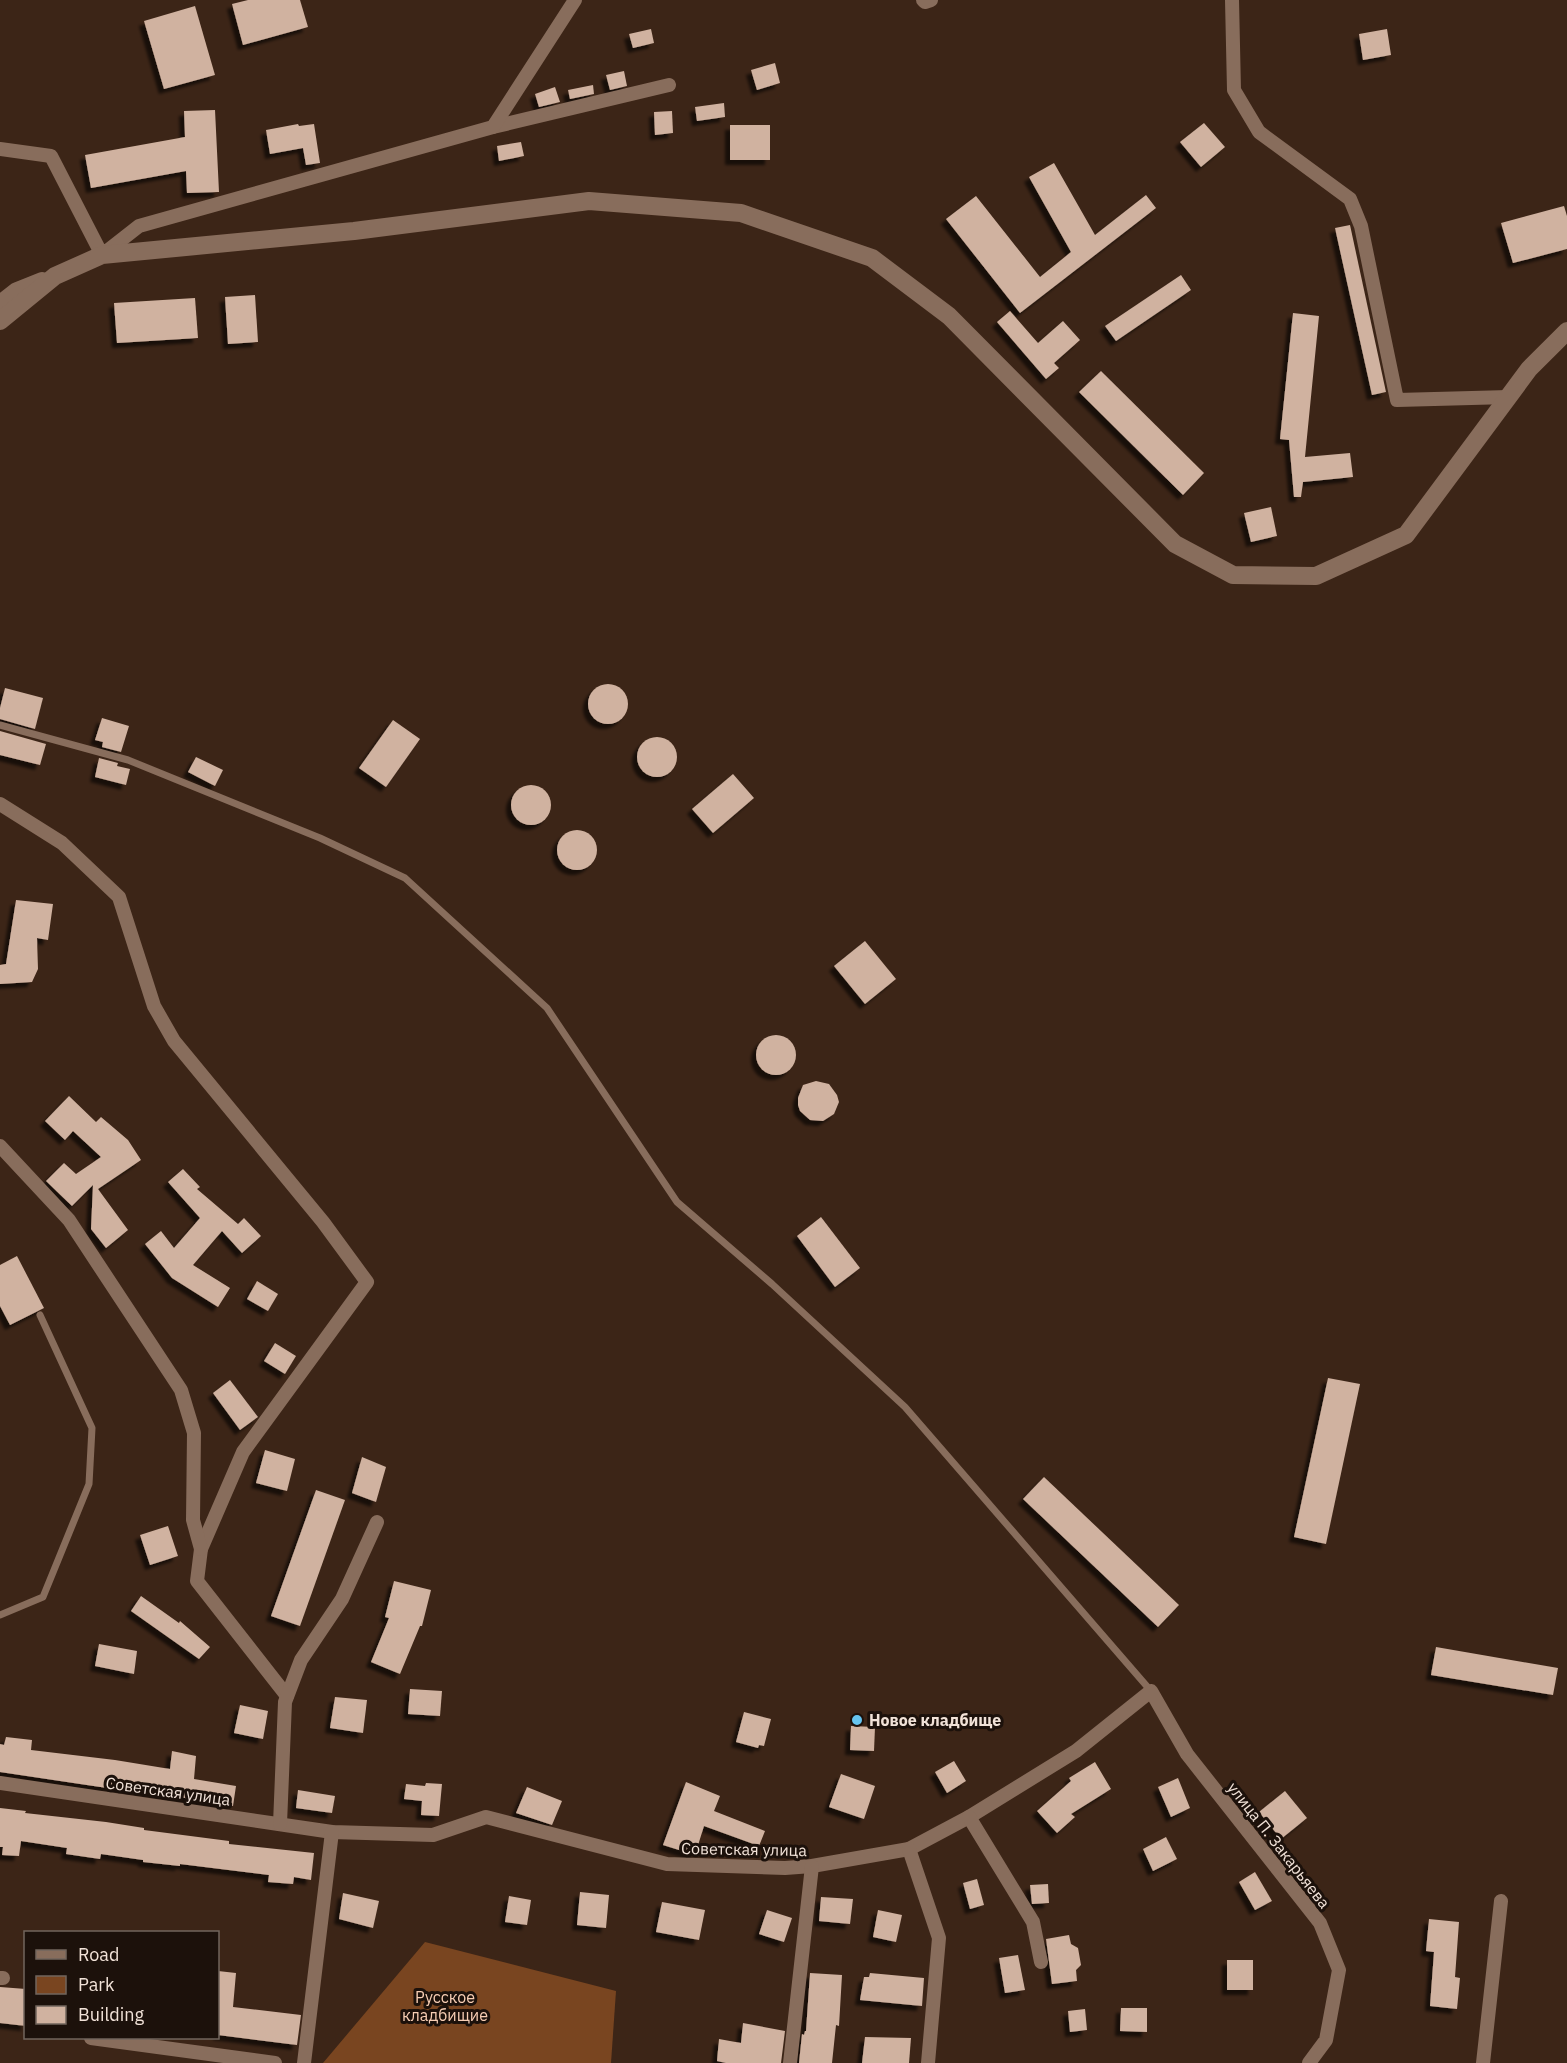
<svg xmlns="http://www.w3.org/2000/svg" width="1567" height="2063" font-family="'IBM Plex Sans',sans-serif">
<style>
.green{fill:#794520}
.building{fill:#d0b2a0;filter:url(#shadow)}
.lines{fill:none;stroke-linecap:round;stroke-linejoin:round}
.service{stroke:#886d5c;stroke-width:7}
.minor{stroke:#886d5c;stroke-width:14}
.secondary{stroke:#886d5c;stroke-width:18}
.poi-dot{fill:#66c4ef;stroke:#1c110b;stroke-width:2}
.labels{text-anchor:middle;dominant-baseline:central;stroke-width:6;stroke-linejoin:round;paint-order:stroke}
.poi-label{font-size:16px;font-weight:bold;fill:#f1e2d8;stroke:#1c110b;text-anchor:start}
.street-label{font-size:16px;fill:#f1e2d8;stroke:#1c110b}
.park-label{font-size:16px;fill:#f8ceb4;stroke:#1c110b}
</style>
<defs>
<filter id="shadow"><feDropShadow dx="-5" dy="5" stdDeviation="1.5" flood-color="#0009"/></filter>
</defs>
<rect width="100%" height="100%" fill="#3c2517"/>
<polygon class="green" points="425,1942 616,1991 611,2063 323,2063"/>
<g class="building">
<polygon points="248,0 300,0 308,27 243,45 232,4"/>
<polygon points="195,6 215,75 164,89 144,21"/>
<polygon points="651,29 654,43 633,48 629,34"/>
<polygon points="1387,29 1391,55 1363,60 1359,34"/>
<polygon points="775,63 780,83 757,90 751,70"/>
<polygon points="624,71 627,86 610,90 606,75"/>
<polygon points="593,85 594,94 570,99 568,90"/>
<polygon points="555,87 560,102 539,107 535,94"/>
<polygon points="724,103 725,117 697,121 695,107"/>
<polygon points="215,110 219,192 187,193 186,171 91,188 85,155 185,137 184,111"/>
<polygon points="672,111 673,133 655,135 654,112"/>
<polygon points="1204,123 1225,147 1201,167 1180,142"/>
<polygon points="298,124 299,126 314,124 320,163 306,165 303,148 270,154 266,130"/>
<rect x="730" y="125" width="40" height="35"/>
<polygon points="521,142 524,156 499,161 497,146"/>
<polygon points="1054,163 1095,235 1146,195 1156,208 1020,313 946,219 976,196 1040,277 1071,252 1029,177"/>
<polygon points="1564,206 1567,216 1567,249 1513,263 1501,223"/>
<polygon points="1350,225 1386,392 1372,395 1335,228"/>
<polygon points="1181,275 1191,290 1116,341 1105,326"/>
<polygon points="255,295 258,342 228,344 225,297"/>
<polygon points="195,298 198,338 117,343 114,303"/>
<polygon points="1010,311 1038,343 1063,321 1080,340 1054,363 1059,368 1046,379 997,322"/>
<polygon points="1293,313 1319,316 1305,457 1350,453 1353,477 1303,482 1301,497 1294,497 1289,440 1280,439"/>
<polygon points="1101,371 1204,473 1183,495 1079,392"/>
<polygon points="1271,507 1277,536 1251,542 1244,513"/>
<circle cx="608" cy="704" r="20"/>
<polygon points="5,688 43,698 35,729 0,719 0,708"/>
<polygon points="102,718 129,726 121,752 102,747 103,742 95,740"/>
<polygon points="393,720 420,739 386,787 359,768"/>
<polygon points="0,731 46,744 40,765 0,755"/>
<circle cx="657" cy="757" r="20"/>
<polygon points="196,757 223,770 215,786 188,772"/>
<polygon points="99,758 118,763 117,766 130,769 126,785 95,777"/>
<polygon points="733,774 754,798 713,833 692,809"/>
<circle cx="531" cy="805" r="20"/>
<circle cx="577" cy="850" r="20"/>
<polygon points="16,900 53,904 48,940 37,938 38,969 32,982 0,984 0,965 6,964"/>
<polygon points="865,941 896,979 865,1004 834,966"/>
<circle cx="776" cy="1055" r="20"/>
<polygon points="816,1081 829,1084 837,1095 839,1102 834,1114 823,1121 810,1120 800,1111 798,1105 798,1098 803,1085"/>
<polygon points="69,1096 96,1122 101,1117 128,1140 141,1160 98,1189 128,1230 106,1248 91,1229 93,1185 72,1206 46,1181 64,1163 76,1174 101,1157 73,1131 65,1140 45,1121"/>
<polygon points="183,1169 200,1187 197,1189 238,1224 244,1218 261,1236 242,1253 222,1231 193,1265 230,1288 218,1307 172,1278 145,1244 161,1231 174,1248 200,1218 168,1182"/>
<polygon points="821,1217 860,1268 835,1287 797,1236"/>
<polygon points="17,1256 44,1308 10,1325 0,1306 0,1265"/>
<polygon points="257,1281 278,1294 268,1311 247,1299"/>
<polygon points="275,1343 296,1356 285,1374 264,1361"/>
<polygon points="1328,1378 1360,1384 1326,1544 1294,1537"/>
<polygon points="230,1380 258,1417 240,1430 213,1393"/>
<polygon points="265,1450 295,1459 287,1491 256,1483"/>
<polygon points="362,1457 386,1467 376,1502 352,1493"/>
<polygon points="1044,1477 1179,1605 1158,1627 1023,1499"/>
<polygon points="316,1490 345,1500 300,1626 271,1616"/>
<polygon points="168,1526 178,1556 150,1565 140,1535"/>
<polygon points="394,1581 431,1590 422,1626 420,1626 400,1674 371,1662 389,1618 385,1617"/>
<polygon points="141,1596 179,1623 180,1621 210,1647 199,1659 131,1611"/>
<polygon points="99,1644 137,1651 134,1674 95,1666"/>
<polygon points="1436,1647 1558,1668 1553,1695 1431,1675"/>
<polygon points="410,1689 442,1691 440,1716 408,1714"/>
<polygon points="335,1697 367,1700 363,1733 330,1728"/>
<polygon points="240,1705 268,1711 263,1739 234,1733"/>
<polygon points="744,1712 771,1719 764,1746 759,1745 758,1748 736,1742"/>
<polygon points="851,1726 875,1727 874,1751 850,1750"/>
<polygon points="6,1737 32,1740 31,1750 115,1760 170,1769 172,1751 196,1756 194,1779 236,1786 233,1806 149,1792 107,1786 107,1788 0,1772 0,1744 4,1745"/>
<polygon points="954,1761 966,1781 947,1793 935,1772"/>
<polygon points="1095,1762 1111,1789 1071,1814 1075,1817 1057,1833 1037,1811 1071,1781 1069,1778"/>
<polygon points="841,1774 875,1786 864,1819 829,1807"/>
<polygon points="1178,1778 1190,1808 1171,1817 1158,1787"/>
<polygon points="686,1782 720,1796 714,1811 765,1831 759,1846 704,1826 695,1855 663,1845"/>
<polygon points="426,1783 442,1784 439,1816 421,1815 422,1801 404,1799 406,1784 425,1786"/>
<polygon points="527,1787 562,1801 552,1825 516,1813"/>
<polygon points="298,1790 335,1796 332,1813 296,1808"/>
<polygon points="1285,1791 1307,1818 1281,1839 1259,1812"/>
<polygon points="0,1808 26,1811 25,1813 106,1822 144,1828 144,1830 229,1841 229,1844 314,1853 311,1880 294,1877 293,1884 268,1882 269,1875 180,1864 180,1866 143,1862 143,1860 101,1854 100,1859 66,1854 67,1848 21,1841 19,1856 2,1855 3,1847 0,1847"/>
<polygon points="1166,1837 1177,1859 1153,1871 1143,1849"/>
<polygon points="1255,1872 1272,1901 1255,1910 1239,1882"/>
<polygon points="977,1879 984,1905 970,1909 963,1883"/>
<polygon points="1048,1884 1049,1903 1032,1904 1030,1885"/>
<polygon points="580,1892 609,1895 606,1928 577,1925"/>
<polygon points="343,1893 379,1901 373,1928 339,1919"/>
<polygon points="509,1896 531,1900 527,1925 505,1922"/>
<polygon points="821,1897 853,1899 850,1924 819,1921"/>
<polygon points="662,1902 705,1910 699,1940 656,1932"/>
<polygon points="767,1910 792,1918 784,1942 759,1934"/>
<polygon points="878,1910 902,1915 896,1942 873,1937"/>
<polygon points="1429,1919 1459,1922 1455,1977 1460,1978 1457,2009 1430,2006 1434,1952 1426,1951"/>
<polygon points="1069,1935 1071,1944 1078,1948 1081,1965 1076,1970 1077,1981 1052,1984 1046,1939"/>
<polygon points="1018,1955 1025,1990 1005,1993 999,1958"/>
<rect x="1227" y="1960" width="26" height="30"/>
<polygon points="218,1971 236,1973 233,2007 301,2015 297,2045 218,2035"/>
<polygon points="810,1973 842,1975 839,2026 836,2025 832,2063 799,2063 802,2034 804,2035 805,2031 806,2031"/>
<polygon points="870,1973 924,1978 922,2006 860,2000 864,1977 869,1977"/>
<polygon points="0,1987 26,1989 26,2026 0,2023"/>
<polygon points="1121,2008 1147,2008 1147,2032 1120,2031"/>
<polygon points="1085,2009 1087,2030 1070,2032 1068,2011"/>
<polygon points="743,2023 785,2031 781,2063 726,2063 717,2061 719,2039 741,2043"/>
<polygon points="865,2037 911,2038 909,2063 862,2063"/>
</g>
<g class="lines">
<g class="service">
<polyline points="0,725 128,760 320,838 405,878 547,1008 677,1202 772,1284 905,1407 1151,1691"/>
<polyline points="0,1615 43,1597 89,1484 92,1428 40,1315"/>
</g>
<g class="minor">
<polyline points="923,0 925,2 931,0"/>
<polyline points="1232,0 1234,90 1259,132 1350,199 1361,226 1397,400 1509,397"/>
<polyline points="493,127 669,85"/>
<polyline points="0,149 51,156 102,255 139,226 493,127 575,0"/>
<polyline points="0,804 62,843 119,897 154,1006 174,1041 323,1222 367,1282 243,1452 201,1549 197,1581 287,1696"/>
<polyline points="0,1146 69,1220 181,1390 194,1433 193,1520 201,1549"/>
<polyline points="0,1783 332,1832 433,1835 486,1817 667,1864 785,1868 812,1866 909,1849 969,1817 1076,1751 1151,1691 1187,1754 1320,1923 1339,1970 1326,2040 1309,2063"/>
<polyline points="969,1817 1033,1922 1041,1962"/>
<polyline points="280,1824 285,1702 301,1660 342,1599 377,1522"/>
<polyline points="909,1849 939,1938 928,2063"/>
<polyline points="0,1978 3,1978"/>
<polyline points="91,2038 275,2063"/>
<polyline points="304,2063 332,1832"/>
<polyline points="790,2063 812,1866"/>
<polyline points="1483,2063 1501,1901"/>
</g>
<g class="secondary">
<polyline points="0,304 17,291 42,281"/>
<polyline points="0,321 55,276 102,255 354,231 589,201 741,213 872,258 949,316 1175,544 1233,575 1316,576 1406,535 1529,369 1567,331"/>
</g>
</g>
<circle class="poi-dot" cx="857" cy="1720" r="6"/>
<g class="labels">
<g class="poi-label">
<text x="869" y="1720">Новое кладбище</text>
</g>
<g class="street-label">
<text transform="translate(168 1791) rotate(8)">Советская улица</text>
<text transform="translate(1279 1845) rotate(52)">улица П. Закарьяева</text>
<text transform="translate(744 1849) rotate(1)">Советская улица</text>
</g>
<g class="park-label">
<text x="445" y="1997">Русское<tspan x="445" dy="18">кладбищие</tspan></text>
</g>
</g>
<rect x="24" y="1931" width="195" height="108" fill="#1c110b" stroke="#71655d" stroke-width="1.5"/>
<rect x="36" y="1950" width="30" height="9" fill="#886d5c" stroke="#71655d" stroke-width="1.5"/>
<text x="78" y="1961" font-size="18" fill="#f1e2d8">Road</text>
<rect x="36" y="1976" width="30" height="18" fill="#794520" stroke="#71655d" stroke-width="1.5"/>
<text x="78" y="1991" font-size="18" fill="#f1e2d8">Park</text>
<rect x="36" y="2006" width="30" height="18" fill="#d0b2a0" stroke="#71655d" stroke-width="1.5"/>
<text x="78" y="2021" font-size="18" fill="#f1e2d8">Building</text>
</svg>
